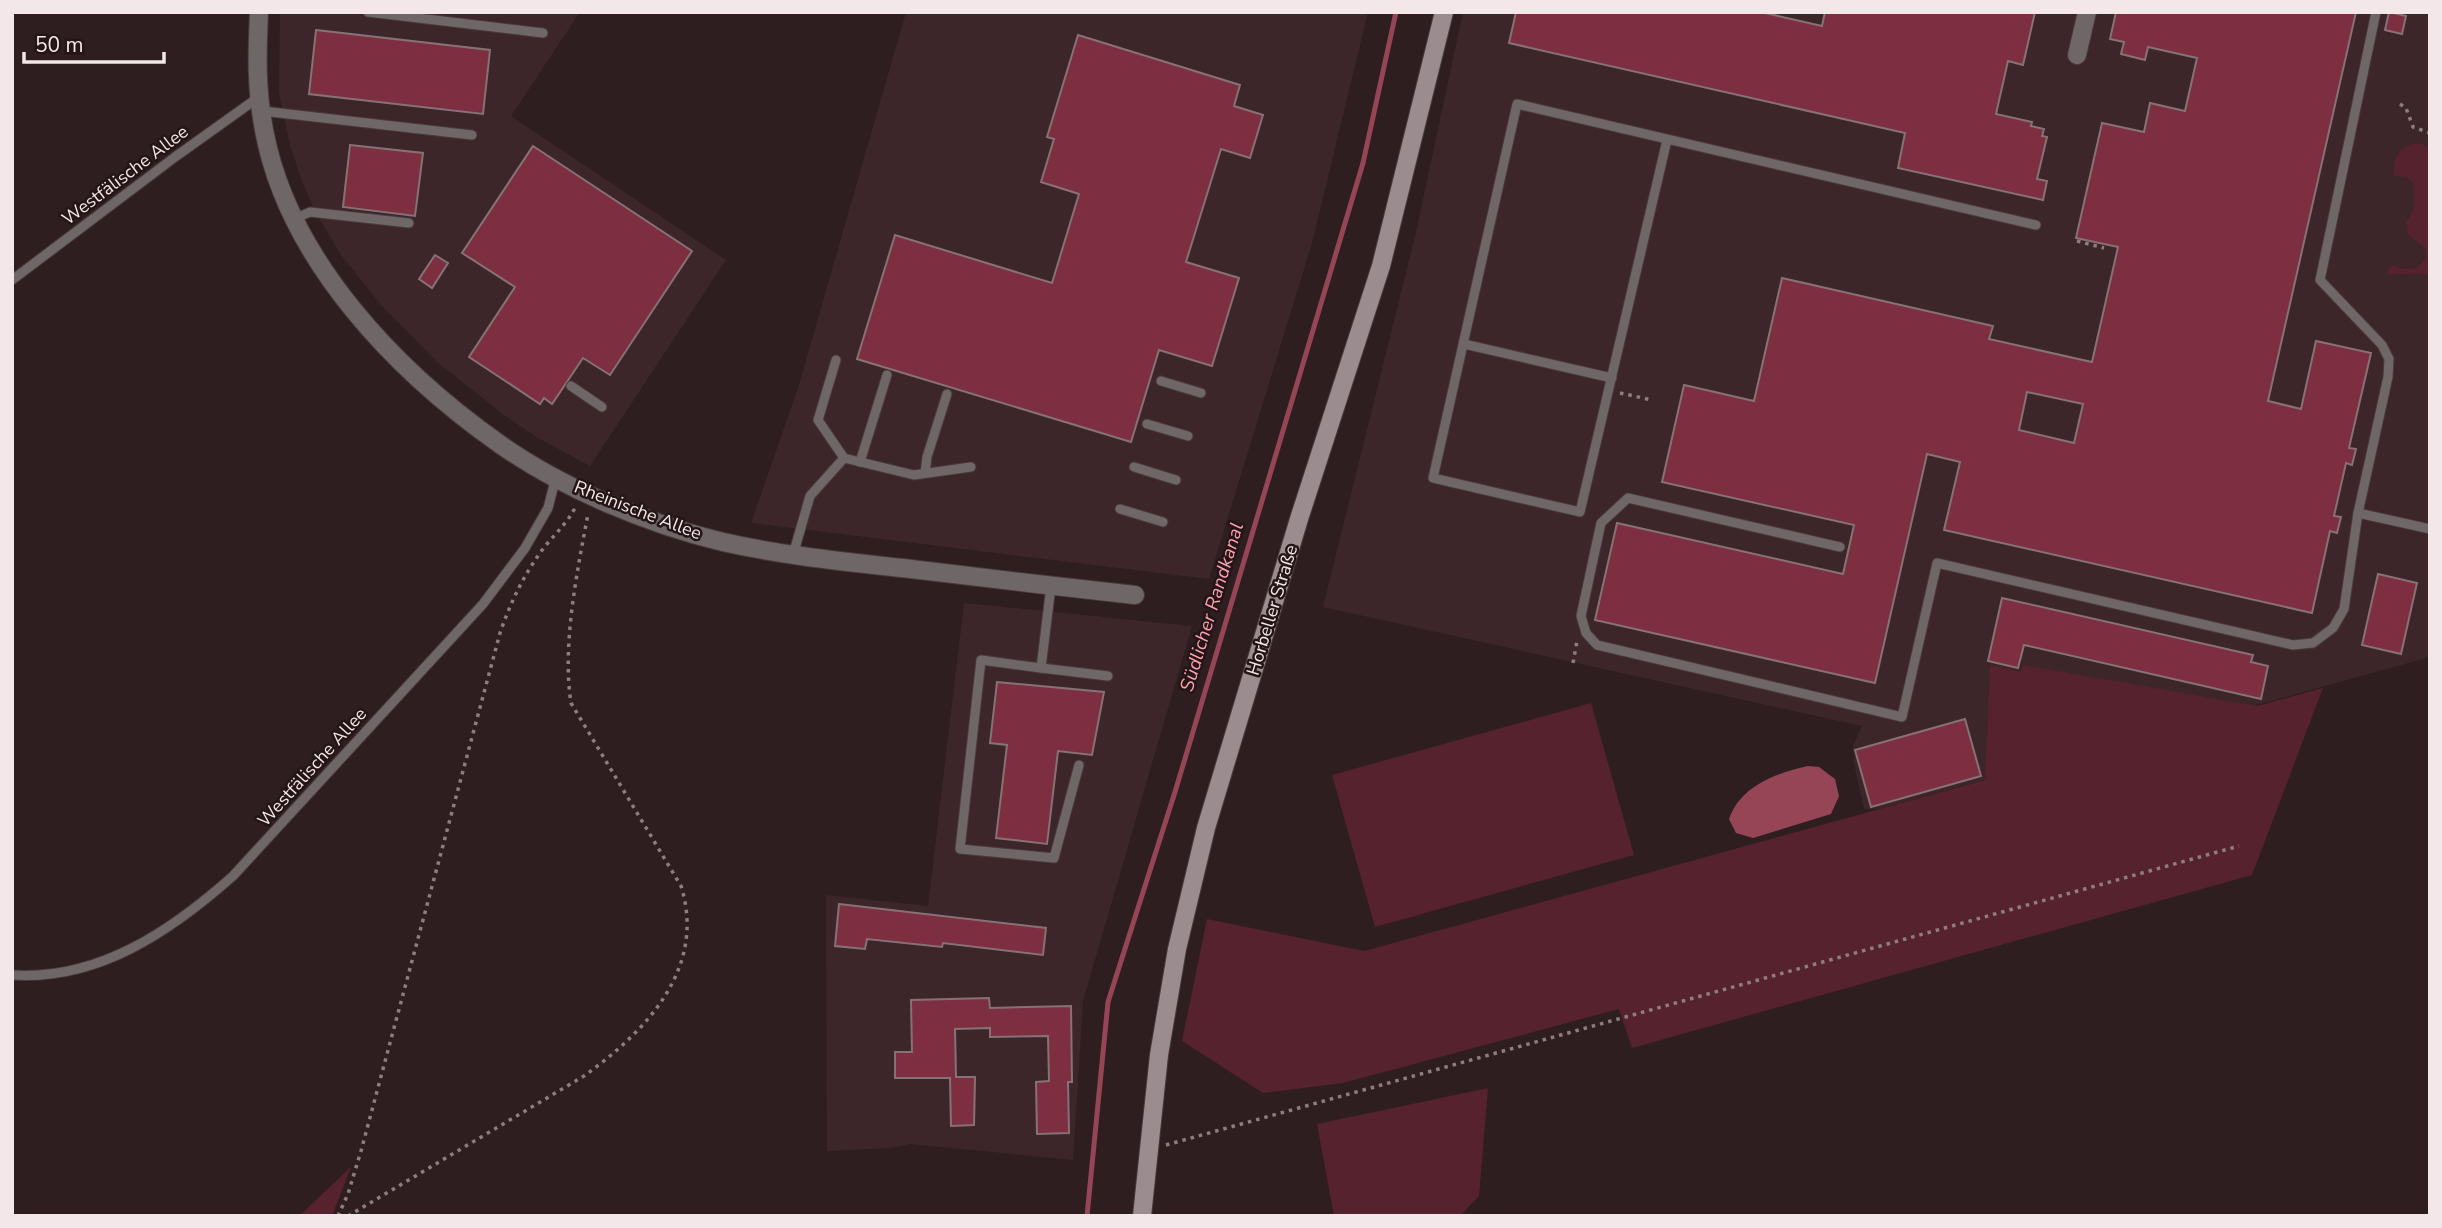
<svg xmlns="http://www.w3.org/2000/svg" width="2442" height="1228" font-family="'Nunito Sans',sans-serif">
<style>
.built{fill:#3c2629}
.green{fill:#56222d}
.water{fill:#964556}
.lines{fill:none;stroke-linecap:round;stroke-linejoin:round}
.stream{stroke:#964556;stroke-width:5}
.building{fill:#7d2e40;stroke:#867275;stroke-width:2;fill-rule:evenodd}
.lane-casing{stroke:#4a3a3c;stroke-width:11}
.street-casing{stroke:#4a3a3c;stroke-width:20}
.secondary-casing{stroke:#4a3a3c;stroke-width:20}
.path{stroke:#8d7e80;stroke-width:3.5;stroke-dasharray:3.5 5;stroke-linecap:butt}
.lane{stroke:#6f6668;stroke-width:9}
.street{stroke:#6f6668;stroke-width:18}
.secondary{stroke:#9b8d8f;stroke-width:18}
.labels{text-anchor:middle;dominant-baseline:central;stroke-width:5;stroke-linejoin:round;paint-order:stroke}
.street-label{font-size:18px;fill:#f3e7e9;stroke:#241517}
.water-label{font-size:19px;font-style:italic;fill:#fda0b0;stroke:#241517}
</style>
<rect width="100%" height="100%" fill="#2e1e20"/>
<g class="built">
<polygon points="280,12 580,12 511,116 726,260 590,466 538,438 504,415 437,362 382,306 341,255 317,215 303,184 290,145 279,92"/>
<polygon points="906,12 1368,12 1312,243 1209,579 751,523 799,385"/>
<polygon points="1463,12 2430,12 2430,657 1879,809 1864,809 1854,763 1853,746 1862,726 1323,607 1416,232"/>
<polygon points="964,603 1192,626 1083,1001 1073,1160 910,1144 891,1148 827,1151 826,895 928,906"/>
</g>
<g class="green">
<path d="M2419,143L2430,148V276C2421,272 2400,275 2388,274L2390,265L2404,269L2416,268L2426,259L2425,249L2408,234L2406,221C2418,211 2412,197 2414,184L2407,177L2394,176C2393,156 2399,146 2419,143Z"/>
<polygon points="1990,665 2021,672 2023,665 2257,706 2323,688 2252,875 1632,1048 1619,1009 1343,1083 1263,1093 1182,1041 1207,919 1364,951 1985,780"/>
<polygon points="1591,703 1634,855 1375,927 1332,775"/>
<polygon points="1488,1088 1479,1196 1460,1216 1334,1216 1317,1124"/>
<polygon points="351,1167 332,1216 299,1216"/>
</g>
<path class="water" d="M1808,766L1819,767L1835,779L1839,796L1831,814L1753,838L1736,833L1729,819C1740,786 1776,773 1808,766Z"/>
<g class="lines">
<polyline class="stream" points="1087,1216 1108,1002 1175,792 1363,163 1396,12"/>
</g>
<g class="building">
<polygon points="1516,12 1761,12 1822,26 1825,12 2035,12 2023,65 2008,61 1996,114 2032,122 2031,126 2044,129 2042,136 2047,137 2037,179 2047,181 2043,200 1898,168 1905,133 1509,43"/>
<path d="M2116,12H2356L2268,401L2301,409L2316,341L2371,353L2349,448L2356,449L2352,465L2346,463L2334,516L2341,517L2337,533L2330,531L2312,613L1944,530L1960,462L1927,454L1875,683L1595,620L1617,523L1843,574L1854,525L1662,482L1684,385L1754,401L1782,278L1993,326L1989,339L2092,362L2118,247L2076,238L2102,123L2144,132L2150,103L2185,111L2197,58L2148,47L2145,60L2121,54L2124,42L2110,39ZM2027,392L2083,404L2074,443L2019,430Z"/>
<polygon points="2389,12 2406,16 2402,34 2385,30"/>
<polygon points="316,30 490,50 483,114 309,94"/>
<polygon points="1078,35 1240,85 1234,106 1263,115 1250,158 1221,149 1186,262 1239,278 1212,366 1159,350 1131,442 857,359 895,235 1052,283 1079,194 1041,182 1054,139 1047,137"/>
<polygon points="350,145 423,153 415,216 343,207"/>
<polygon points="533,146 692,251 610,375 583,358 552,404 544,398 540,404 469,357 515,287 462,253"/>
<polygon points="435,255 448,263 432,288 419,279"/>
<polygon points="2378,574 2417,583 2401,654 2362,645"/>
<polygon points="2002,598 2253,655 2251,662 2268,666 2261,699 2024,645 2018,668 1988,661"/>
<polygon points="997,682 1104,692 1092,755 1058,751 1047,844 996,838 1007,745 990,743"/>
<polygon points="1965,719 1981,776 1871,807 1855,750"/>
<polygon points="839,904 1046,928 1043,955 943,943 942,947 867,939 865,949 835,946"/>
<polygon points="989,998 990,1008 1071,1006 1072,1082 1068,1082 1069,1133 1037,1134 1036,1082 1049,1081 1048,1036 990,1037 990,1028 955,1029 956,1077 975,1077 974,1125 951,1126 950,1078 895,1078 895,1052 912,1052 911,1000"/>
</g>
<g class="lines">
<defs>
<g id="lane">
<polyline points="368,12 543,33"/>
<polyline points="261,113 271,112 472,135"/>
<polyline points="1667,140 1580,512 1433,478 1517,104 2036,225"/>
<polyline points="294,219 310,212 409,223"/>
<polyline points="12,280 175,157 259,97"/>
<polyline points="1464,344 1612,378"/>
<polyline points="836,360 818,420 844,458 914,475 971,467"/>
<polyline points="1161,381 1201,393"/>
<polyline points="571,386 602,407"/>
<polyline points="1147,424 1188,436"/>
<polyline points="860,462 887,375"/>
<polyline points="1134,467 1176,480"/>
<polyline points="925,473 927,457 947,394"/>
<polyline points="1120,509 1163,522"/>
<polyline points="2358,513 2430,529"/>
<polyline points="1840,547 1628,498 1601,523 1581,616 1586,633 1597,645 1902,717 1937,563 2293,645 2313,643 2333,628 2344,609 2358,513 2388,377 2389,359 2382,345 2320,280 2376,12"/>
<polyline points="793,555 810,496 844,458"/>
<polyline points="1051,586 1041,668 981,660 960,849 1054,858 1079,765"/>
<polyline points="1041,668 1108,676"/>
<path d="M12,975C98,981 171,931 233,876L483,604L525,548L548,508L556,477"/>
</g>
<g id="street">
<path d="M259,12C257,55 256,88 264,130C288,260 397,372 501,445C564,489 648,524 723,542C785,556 848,562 911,569C986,578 1060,587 1135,595"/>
<polyline points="2077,55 2087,12"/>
</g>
<polyline id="secondary" points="1142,1216 1159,1055 1177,949 1206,828 1299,519 1381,266 1444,12"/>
</defs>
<use href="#lane" class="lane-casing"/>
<use href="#street" class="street-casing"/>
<use href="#secondary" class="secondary-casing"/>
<g class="path">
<polyline points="2400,104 2406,108 2413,127 2430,133"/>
<polyline points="2077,241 2104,248"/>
<polyline points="1620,393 1652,400"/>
<polyline points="1573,663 1577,641"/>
<polyline points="1166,1145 2239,846"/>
<path d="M338,1216L348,1194L361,1151L500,633C511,601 525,572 546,545C557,532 568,522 576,506"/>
<path d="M348,1216L584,1076C645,1032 707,969 681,886L571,703C562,645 577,572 588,514"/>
</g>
<use href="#lane" class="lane"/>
<use href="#street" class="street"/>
<use href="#secondary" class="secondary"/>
</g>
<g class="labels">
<g class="street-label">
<text transform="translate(125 175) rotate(-37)">Westfälische Allee</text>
<text transform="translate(638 510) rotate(21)">Rheinische Allee</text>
<text transform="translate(1272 610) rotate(-73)">Horbeller Straße</text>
<text transform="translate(312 767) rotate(-48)">Westfälische Allee</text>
</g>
<g class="water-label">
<text transform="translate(1212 607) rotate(-73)">Südlicher Randkanal</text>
</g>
</g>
<rect width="2442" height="1228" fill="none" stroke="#f3e7e9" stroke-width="28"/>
<path d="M24 52v10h140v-10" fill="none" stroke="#f3e7e9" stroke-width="3.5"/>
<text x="35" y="52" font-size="21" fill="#f3e7e9" stroke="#241517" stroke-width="5" paint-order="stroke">50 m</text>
</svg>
